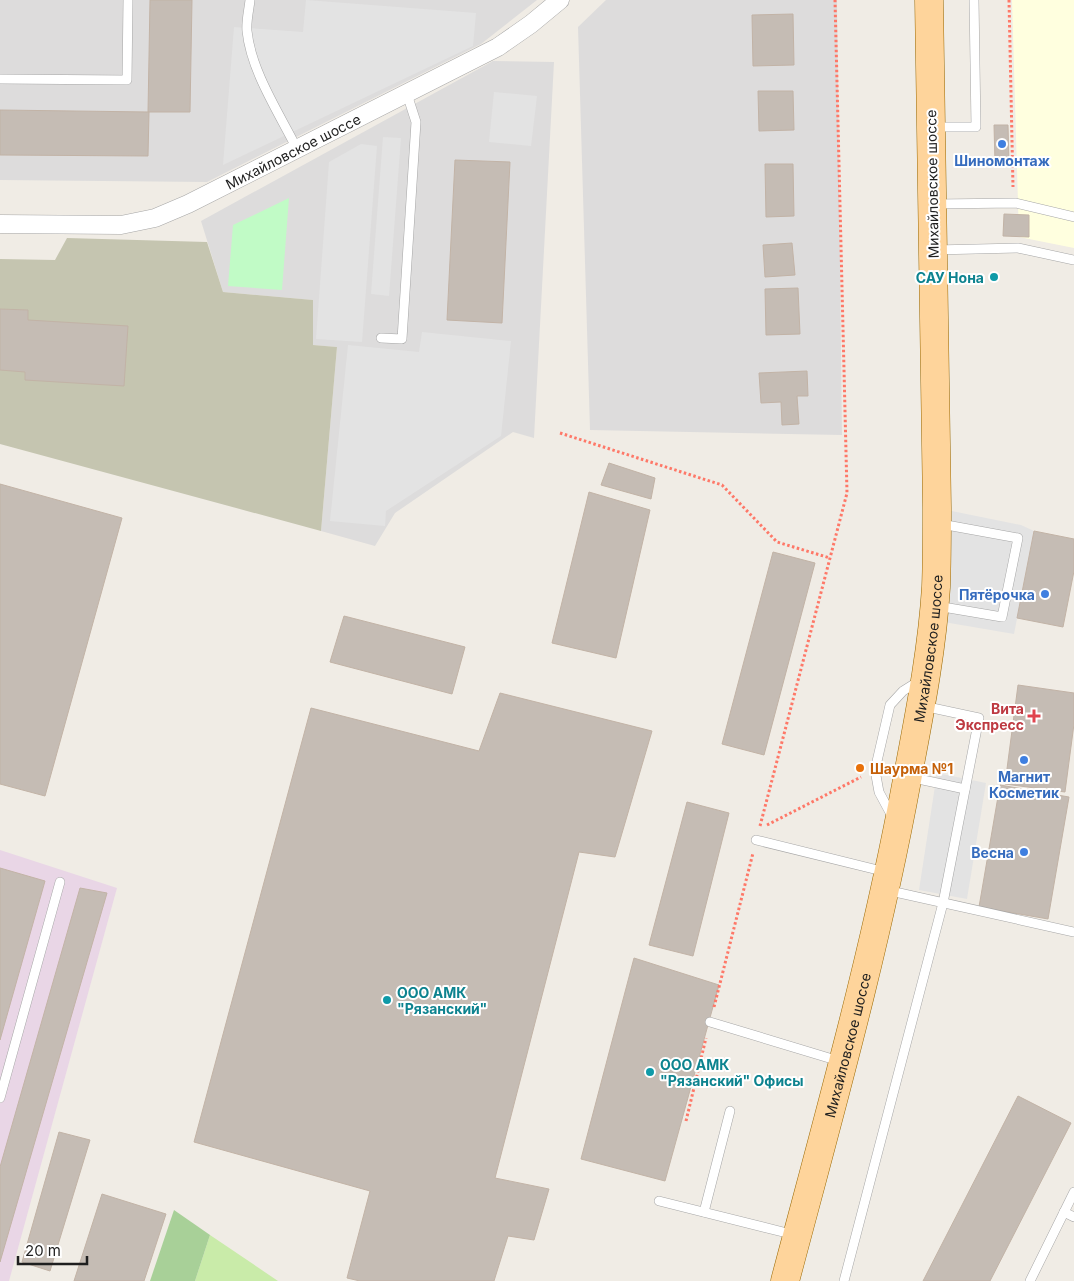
<svg xmlns="http://www.w3.org/2000/svg" width="1074" height="1281" font-family="Inter,sans-serif">
<style>
.residential{fill:#dddcdc}
.industrial{fill:#e9d6e6}
.education{fill:#ffffdf}
.construction{fill:#c5c5b0}
.grass{fill:#c9eba9}
.forest{fill:#a8d098}
.park{fill:#c1fbc6}
.parking{fill:#e3e3e3}
.building{fill:#c5bcb4;stroke:#c2b3a6}
.lines{fill:none;stroke-linecap:round;stroke-linejoin:round}
.service-casing{stroke:#a6a6a6;stroke-width:10}
.minor-casing{stroke:#a6a6a6;stroke-width:19}
.primary-casing{stroke:#9a6800;stroke-width:29}
.path{stroke:#fe7868;stroke-width:3;stroke-dasharray:2.5 2.5;stroke-linecap:butt}
.service{stroke:#fff;stroke-width:9}
.minor{stroke:#fff;stroke-width:18}
.primary{stroke:#fed49b;stroke-width:28}
.shop-dot{fill:#3f7fe0;stroke:#fff;stroke-width:2}
.culture-dot{fill:#0f9aa8;stroke:#fff;stroke-width:2}
.health-dot{fill:#e0444e;stroke:#fff;stroke-width:2}
.food-dot{fill:#e8710a;stroke:#fff;stroke-width:2}
.labels{text-anchor:middle;dominant-baseline:central;stroke-width:4;stroke-linejoin:round;paint-order:stroke}
.street-label{font-size:14px;fill:#1f1f1f;stroke:#fff}
.shop-label{font-size:14px;font-weight:bold;fill:#366cbe;stroke:#fff}
.culture-label{font-size:14px;font-weight:bold;fill:#0d838f;stroke:#fff;text-anchor:start}
.health-label{font-size:14px;font-weight:bold;fill:#be3a42;stroke:#fff;text-anchor:end}
.food-label{font-size:14px;font-weight:bold;fill:#c56008;stroke:#fff;text-anchor:start}
</style>
<rect width="100%" height="100%" fill="#f0ece5"/>
<g class="residential">
<polygon points="0,0 537,0 481,44 207,182 0,180"/>
<polygon points="606,0 837,0 842,435 590,430 578,27"/>
<polygon points="493,61 554,62 534,438 513,432 395,513 375,546 321,531 337,347 312,345 313,300 223,292 201,221"/>
</g>
<polygon class="industrial" points="0,850 117,888 9,1281 0,1281"/>
<polygon class="education" points="1012,0 1074,0 1074,248 1019,237"/>
<polygon class="construction" points="67,238 207,242 223,292 313,300 313,345 337,347 321,531 0,444 0,259 55,260"/>
<polygon class="grass" points="210,1235 278,1281 195,1281"/>
<polygon class="forest" points="174,1210 210,1235 195,1281 150,1281"/>
<polygon class="park" points="289,198 282,290 228,286 233,225"/>
<g class="parking">
<polygon points="306,0 476,13 473,46 223,165 234,27 303,32"/>
<polygon points="494,92 537,96 531,146 489,142"/>
<polygon points="383,137 401,138 389,296 371,294"/>
<polygon points="361,144 377,146 362,342 316,339 329,162"/>
<polygon points="422,332 511,341 501,436 386,511 385,526 330,521 348,345 419,352"/>
<polygon points="937,508 1021,525 1034,531 1014,634 932,620"/>
<polygon points="937,773 986,783 967,899 919,890"/>
</g>
<g class="building">
<polygon points="150,0 192,0 190,112 148,112"/>
<polygon points="793,14 794,65 753,66 752,15"/>
<polygon points="758,91 793,91 794,130 759,131"/>
<polygon points="0,110 149,112 148,156 0,155"/>
<polygon points="994,125 1008,125 1009,163 995,163"/>
<polygon points="455,160 510,162 502,323 447,320"/>
<polygon points="765,164 793,164 794,216 766,217"/>
<polygon points="1004,214 1029,215 1029,237 1003,236"/>
<polygon points="792,243 795,275 765,277 763,245"/>
<polygon points="798,288 800,334 766,335 765,289"/>
<polygon points="0,309 28,310 28,320 128,326 124,386 25,380 25,372 0,370"/>
<polygon points="807,371 808,396 797,396 799,424 782,425 781,402 761,403 759,373"/>
<polygon points="609,463 655,478 651,499 601,485"/>
<polygon points="0,484 122,518 45,796 0,784"/>
<polygon points="589,492 650,510 616,658 552,643"/>
<polygon points="1034,531 1074,539 1074,571 1063,627 1017,618"/>
<polygon points="773,552 815,563 764,755 722,744"/>
<polygon points="344,616 465,647 452,694 330,662"/>
<polygon points="1018,685 1074,693 1074,724 1065,792 1005,784"/>
<polygon points="500,693 652,731 615,857 579,852 495,1178 549,1189 534,1240 508,1236 494,1281 360,1281 347,1278 370,1191 194,1142 311,708 479,751"/>
<polygon points="1000,785 1069,797 1048,919 979,907"/>
<polygon points="687,802 729,813 693,956 649,945"/>
<polygon points="0,868 45,881 0,1040"/>
<polygon points="80,888 107,893 0,1262 0,1167"/>
<polygon points="634,958 719,985 665,1181 581,1159"/>
<polygon points="1018,1096 1071,1123 990,1281 923,1281"/>
<polygon points="59,1132 90,1140 50,1271 22,1262"/>
<polygon points="102,1194 166,1214 144,1281 74,1281"/>
</g>
<g class="lines">
<defs>
<g id="service">
<path d="M250,0C249,10 246,21 247,31C251,71 279,113 297,149"/>
<polyline points="0,79 127,80 128,0"/>
<polyline points="935,127 976,127 974,0"/>
<polyline points="936,204 1016,203 1074,217"/>
<polyline points="935,250 1018,248 1074,260"/>
<polyline points="381,338 402,339 416,122 407,94"/>
<polyline points="937,606 1002,617 1018,538 941,524"/>
<polyline points="909,777 965,789"/>
<polyline points="893,818 879,792 875,770 890,705 903,691 919,681"/>
<polyline points="756,840 886,872"/>
<polyline points="886,890 1074,932"/>
<polyline points="710,1022 839,1061"/>
<polyline points="0,1098 60,882"/>
<polyline points="659,1201 795,1235"/>
<polyline points="704,1212 730,1111"/>
<polyline points="1064,1212 1074,1217"/>
<polyline points="844,1281 943,903 979,718 923,706"/>
<polyline points="1030,1281 1074,1192"/>
</g>
<g id="minor">
<path id="s1" d="M0,224L121,225L155,218L188,204L498,47L531,24L560,0"/>
</g>
<g id="primary">
<path id="s2" d="M785,1281C829,1115 876,949 907,780C919,716 932,652 936,587C937,561 937,534 937,508L929,0"/>
</g>
</defs>
<use href="#service" class="service-casing"/>
<use href="#minor" class="minor-casing"/>
<use href="#primary" class="primary-casing"/>
<g class="path">
<polyline points="1009,0 1013,187"/>
<polyline points="560,433 722,485 777,542 830,558"/>
<polyline points="767,825 861,777"/>
<polyline points="760,826 847,493 835,0"/>
<polyline points="714,1007 753,853"/>
<polyline points="686,1121 706,1038"/>
</g>
<use href="#service" class="service"/>
<use href="#minor" class="minor"/>
<use href="#primary" class="primary"/>
</g>
<g class="shop-dot">
<circle cx="1002" cy="144" r="5"/>
<circle cx="1045" cy="594" r="5"/>
<circle cx="1024" cy="760" r="5"/>
<circle cx="1024" cy="852" r="5"/>
</g>
<g class="culture-dot">
<circle cx="994" cy="277" r="5"/>
<circle cx="387" cy="1000" r="5"/>
<circle cx="650" cy="1072" r="5"/>
</g>
<path class="health-dot" d="M1031.5 708.5h5v5h5v5h-5v5h-5v-5h-5v-5h5z"/>
<circle class="food-dot" cx="860" cy="768" r="5"/>
<g class="labels">
<g class="street-label">
<text stroke="none"><textPath href="#s1" startOffset="309">Михайловское шоссе</textPath></text>
<text transform="translate(932 184) rotate(-91)">Михайловское шоссе</text>
<text stroke="none"><textPath href="#s2" startOffset="649">Михайловское шоссе</textPath></text>
<text stroke="none"><textPath href="#s2" startOffset="244">Михайловское шоссе</textPath></text>
</g>
<g class="shop-label">
<text x="1002" y="160">Шиномонтаж</text>
<text x="1035" y="594" text-anchor="end">Пятёрочка</text>
<text x="1024" y="776">Магнит<tspan x="1024" dy="16">Косметик</tspan></text>
<text x="1014" y="852" text-anchor="end">Весна</text>
</g>
<g class="culture-label">
<text x="984" y="277" text-anchor="end">САУ Нона</text>
<text x="397" y="992">ООО АМК<tspan x="397" dy="16">"Рязанский"</tspan></text>
<text x="660" y="1064">ООО АМК<tspan x="660" dy="16">"Рязанский" Офисы</tspan></text>
</g>
<g class="health-label">
<text x="1024" y="708">Вита<tspan x="1024" dy="16">Экспресс</tspan></text>
</g>
<g class="food-label">
<text x="870" y="768">Шаурма №1</text>
</g>
</g>
<path d="M18 1256v8h69v-8" fill="none" stroke="#1f1f1f" stroke-width="2.5"/>
<text x="25" y="1256" font-size="15" fill="#1f1f1f" stroke="#ffffff" stroke-width="4" paint-order="stroke">20 m</text>
</svg>
